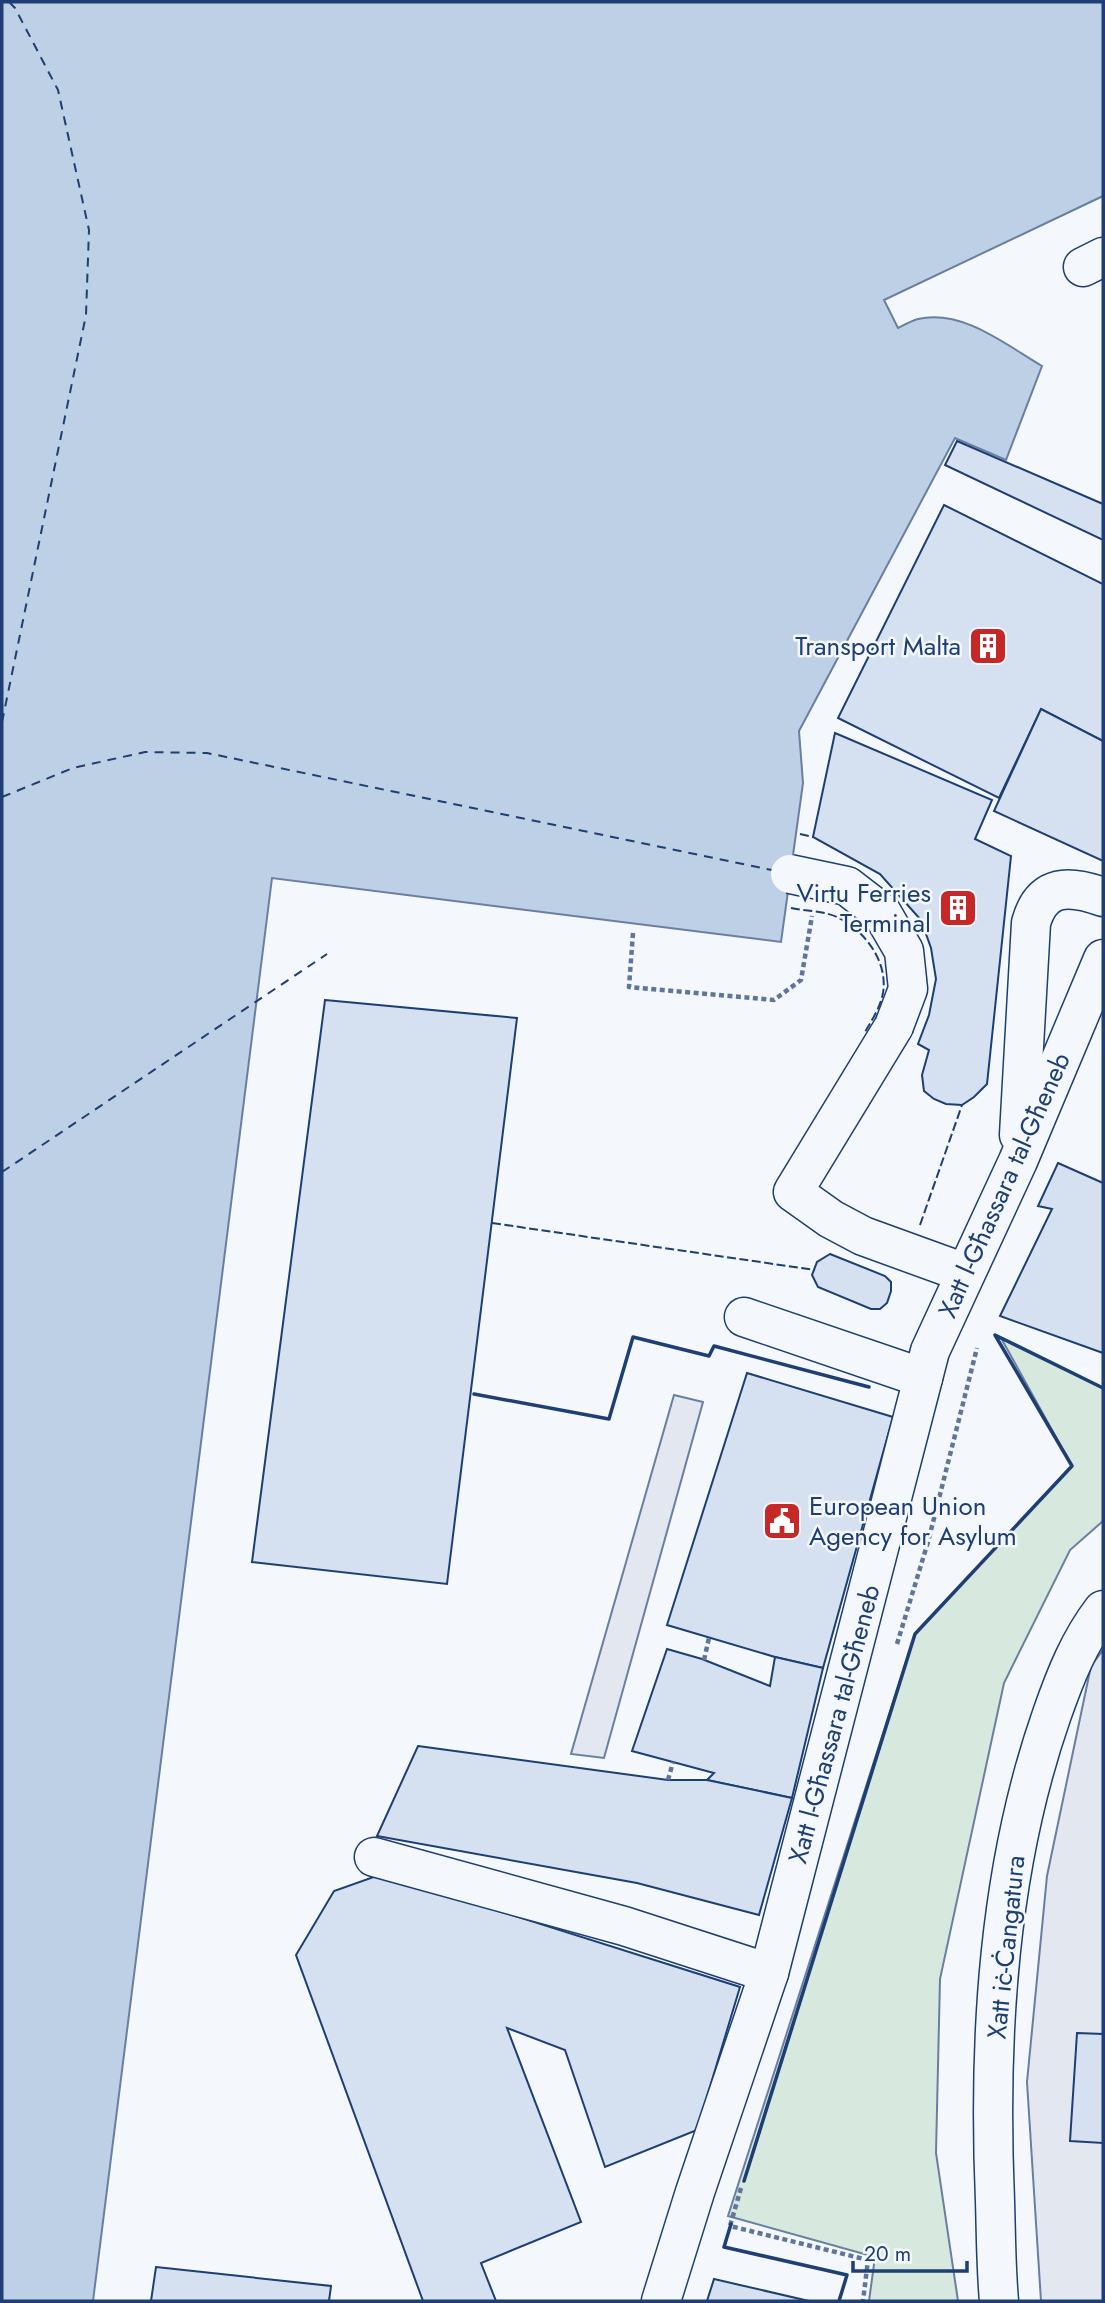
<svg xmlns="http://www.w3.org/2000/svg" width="1105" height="2303" font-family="Jost,sans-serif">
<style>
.green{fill:#d7e8df;stroke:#687fa3;stroke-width:2}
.parking{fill:#e3e8f0;stroke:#687fa3;stroke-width:2}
.water{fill:#bed0e5;stroke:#687fa3;stroke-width:2}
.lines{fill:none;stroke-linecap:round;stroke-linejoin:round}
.ferry{stroke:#1d3f73;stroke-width:2;stroke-dasharray:9 7;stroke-linecap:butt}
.building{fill:#d5e0f0;stroke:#1d3f73;stroke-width:2}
.minor-casing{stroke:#1d3f73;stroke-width:41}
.path{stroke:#5e769c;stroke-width:4.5;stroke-dasharray:5 3.5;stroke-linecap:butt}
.minor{stroke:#f4f7fb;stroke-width:38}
.minor-bridge-casing{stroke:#1d3f73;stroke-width:41;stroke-linecap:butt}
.minor-bridge{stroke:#f4f7fb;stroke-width:38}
.fence{stroke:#1d3f73;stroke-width:2;stroke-dasharray:9 3.5;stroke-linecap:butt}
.wall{stroke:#1d3f73;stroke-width:3.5}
.labels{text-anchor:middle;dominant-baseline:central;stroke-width:5;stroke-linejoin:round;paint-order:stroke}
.poi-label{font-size:26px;fill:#1d3f73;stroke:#f4f7fb;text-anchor:end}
.street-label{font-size:26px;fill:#1d3f73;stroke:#f4f7fb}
</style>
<rect width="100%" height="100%" fill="#f4f7fb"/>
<polygon class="green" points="1001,1338 1103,1388 1103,1521 1070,1550 1004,1683 940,1979 936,2153 958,2301 869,2301 875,2257 728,2216 915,1634 1072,1466"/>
<g class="parking">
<polygon points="674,1395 703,1402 604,1758 571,1754"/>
<polygon points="1103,1650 1103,2301 1041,2301 1027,2082 1047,1876 1091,1666"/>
</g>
<path class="water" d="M2,2H1103V196L884,300L898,328C904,325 911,321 918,319C963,309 1006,345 1042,366L1006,460L955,438L799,731L803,783L781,942L272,878L93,2301H2Z"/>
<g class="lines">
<g class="ferry">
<polyline points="2,722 86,315 89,230 58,90 15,8 9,2"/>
<polyline points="2,797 73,768 145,752 207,753 772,870"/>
<polyline points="2,1172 327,954"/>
</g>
</g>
<g class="building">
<polygon points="957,441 1103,504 1103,540 945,465"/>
<polygon points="944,505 1103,584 1103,741 1041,709 999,798 838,718"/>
<polygon points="1041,709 1103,741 1103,861 994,811"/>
<polygon points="835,733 992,800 975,839 1011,856 987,1084 974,1097 962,1105 946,1104 934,1099 924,1091 922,1075 929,1050 918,1044 929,1015 936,979 931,948 921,920 880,874 813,837"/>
<polygon points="325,1000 517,1018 447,1584 252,1562"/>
<polygon points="1058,1163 1103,1183 1103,1353 1000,1316 1052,1209 1038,1206"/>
<polygon points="830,1254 885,1276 891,1282 891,1291 887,1303 880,1309 871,1309 818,1287 812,1275 817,1262"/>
<polygon points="747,1373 893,1417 823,1668 775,1657 667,1625"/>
<polygon points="667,1649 702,1659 770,1686 775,1657 823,1668 792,1798 707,1780 714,1773 632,1751"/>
<polygon points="418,1746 668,1780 707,1780 792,1798 759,1915 637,1883 377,1836"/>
<polygon points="382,1874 740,1987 697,2130 605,2167 565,2050 507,2028 581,2222 481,2263 496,2301 423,2301 296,1955 334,1891"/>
<polygon points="1077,2033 1103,2034 1103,2143 1070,2141"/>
<polygon points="156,2267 331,2286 329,2301 151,2301"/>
<polygon points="714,2279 809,2301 707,2301"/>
</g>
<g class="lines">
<defs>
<g id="minor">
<polyline points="1083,267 1103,257"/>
<polyline points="894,1026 793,1192 831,1219 863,1236 965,1273"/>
<path d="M1019,1135L1031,923C1042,883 1070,885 1103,897"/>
<polyline points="744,1317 923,1378"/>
<polyline points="374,1857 624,1926 769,1973"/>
<polyline points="661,2301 695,2192 769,1973 930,1351 1018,1161 1103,959"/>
<path d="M999,2301C996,2268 996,2234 995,2201C988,2038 998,1868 1052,1714C1065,1677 1079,1641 1103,1610"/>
</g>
</defs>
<use href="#minor" class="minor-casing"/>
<g class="path">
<polyline points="633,933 629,987 774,1000 801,980 812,916"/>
<polyline points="897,1644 928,1542 977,1348"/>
<polyline points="704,1660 709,1638"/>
<polyline points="668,1780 673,1762"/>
<polyline points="741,2188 730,2226 868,2260 863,2301"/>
</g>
<use href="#minor" class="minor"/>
<defs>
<polyline id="minor-bridge" points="790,874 847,886 882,913 904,951 908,989 894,1026"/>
</defs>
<use href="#minor-bridge" class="minor-bridge-casing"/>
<use href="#minor-bridge" class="minor-bridge"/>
<g class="fence">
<polyline points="800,834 813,837"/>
<path d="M791,908C806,911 826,911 839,918C866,932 888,962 883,993C880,1008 872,1020 865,1032"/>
<polyline points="492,1223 815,1270"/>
<polyline points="920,1225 962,1105"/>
</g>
<g class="wall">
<polyline points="474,1394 609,1419 633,1337 709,1356 714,1346 869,1387"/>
<polyline points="744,2181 915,1634 1072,1466 995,1335 1103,1388"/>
<polyline points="731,2224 724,2247 847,2275 839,2301"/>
</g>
</g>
<defs>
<symbol id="building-square" viewBox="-11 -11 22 22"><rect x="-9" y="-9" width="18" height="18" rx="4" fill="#c62828" stroke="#f4f7fb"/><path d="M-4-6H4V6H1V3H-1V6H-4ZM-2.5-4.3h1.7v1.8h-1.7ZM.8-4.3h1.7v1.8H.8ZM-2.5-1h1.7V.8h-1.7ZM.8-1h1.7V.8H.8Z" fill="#fff"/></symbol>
<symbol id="civic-square" viewBox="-11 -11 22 22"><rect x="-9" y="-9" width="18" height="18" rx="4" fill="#c62828" stroke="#f4f7fb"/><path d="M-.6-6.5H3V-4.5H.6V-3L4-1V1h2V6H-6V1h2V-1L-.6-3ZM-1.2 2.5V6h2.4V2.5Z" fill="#fff"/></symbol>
</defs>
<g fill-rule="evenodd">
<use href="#building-square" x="966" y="624" width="44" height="44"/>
<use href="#building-square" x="936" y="886" width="44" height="44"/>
<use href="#civic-square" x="760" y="1499" width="44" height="44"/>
</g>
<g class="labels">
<g class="poi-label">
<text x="961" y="646">Transport Malta</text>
<text x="931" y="893">Virtu Ferries<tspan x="931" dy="30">Terminal</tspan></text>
<text x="809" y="1506" text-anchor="start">European Union<tspan x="809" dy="30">Agency for Asylum</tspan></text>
</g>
<g class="street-label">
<text transform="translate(1004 1185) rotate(-66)">Xatt l-Għassara tal-Għeneb</text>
<text transform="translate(834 1724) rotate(-75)">Xatt l-Għassara tal-Għeneb</text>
<text transform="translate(1006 1947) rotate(-84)">Xatt iċ-Ċangatura</text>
</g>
</g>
<rect width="1105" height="2303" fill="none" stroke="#1d3f73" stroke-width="7"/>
<path d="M853 2261v10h114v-10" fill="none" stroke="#1d3f73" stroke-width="3.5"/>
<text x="864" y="2261" font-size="21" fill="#1d3f73" stroke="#f4f7fb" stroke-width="5" paint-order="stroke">20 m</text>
</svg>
